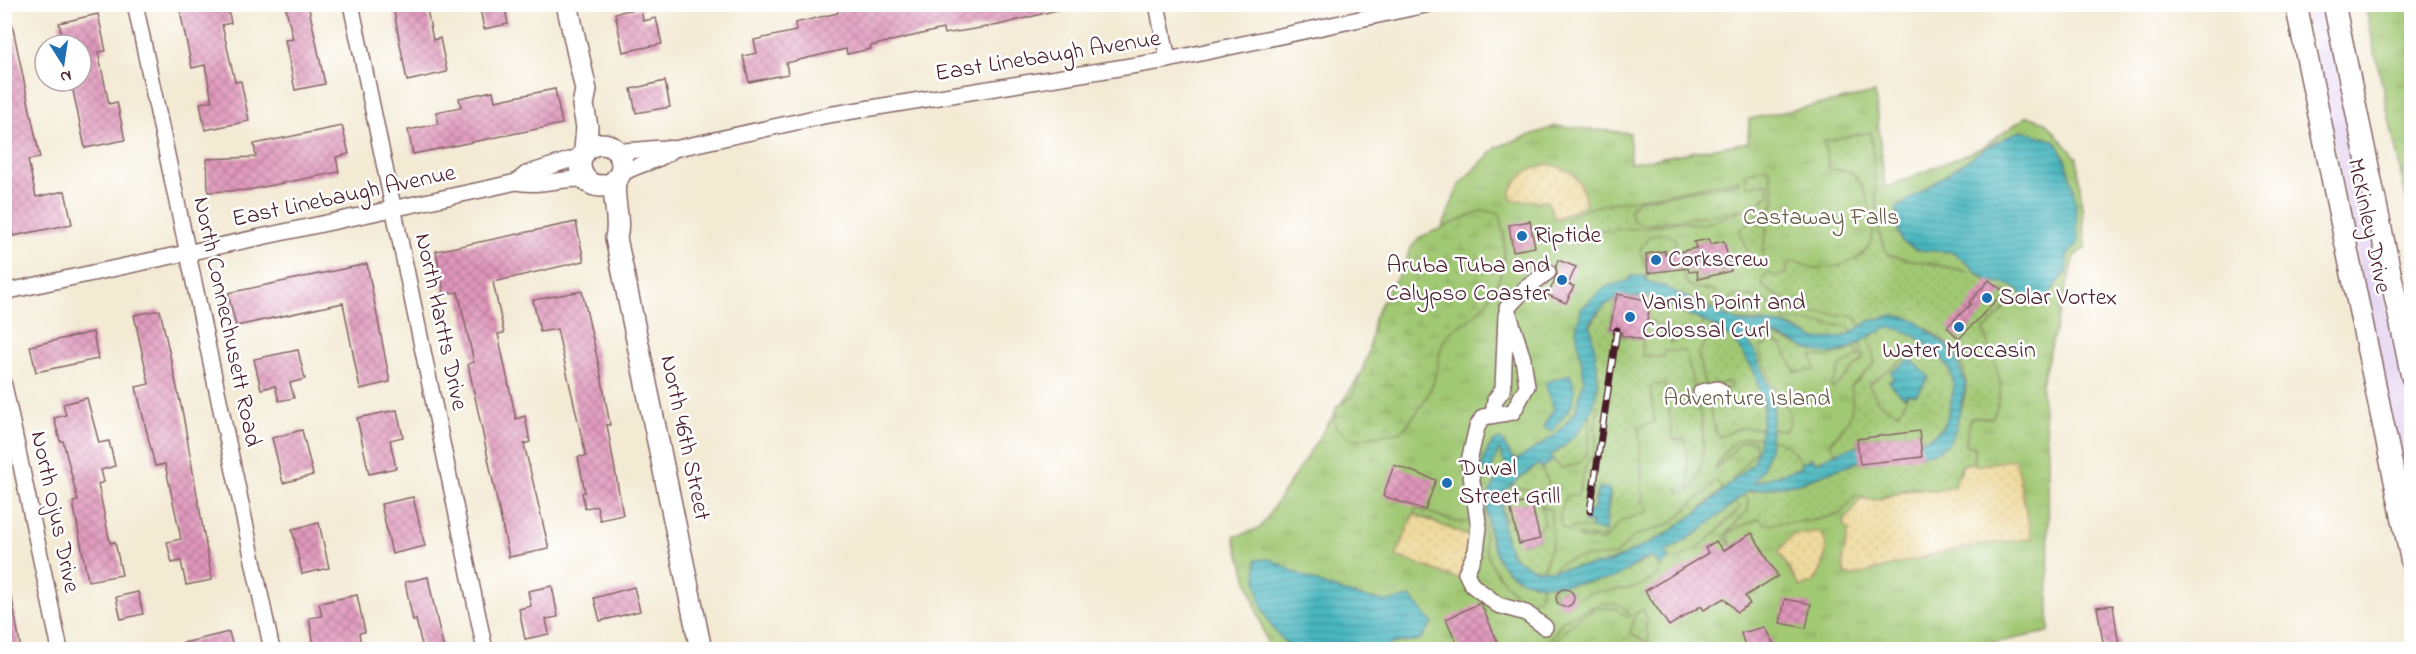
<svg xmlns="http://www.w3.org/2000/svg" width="2416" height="654" font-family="'Indie Flower',sans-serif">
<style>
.built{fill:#e4d3f1}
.grass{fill:url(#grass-tufts);stroke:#76744f;stroke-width:1.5}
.wetland{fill:url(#wetland-marsh);stroke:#76744f;stroke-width:1.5}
.sand{fill:url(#sand-dots);stroke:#9c7c64;stroke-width:1.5}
.garden{fill:url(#garden-dots);stroke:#76744f;stroke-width:1.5;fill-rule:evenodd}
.water{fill:url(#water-rules);stroke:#496b76;stroke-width:1.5;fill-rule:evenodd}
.building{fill:url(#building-cross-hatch)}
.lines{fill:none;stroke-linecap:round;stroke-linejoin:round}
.street-casing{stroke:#856666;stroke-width:18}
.secondary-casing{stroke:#856666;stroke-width:24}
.street{stroke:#fff;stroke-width:15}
.secondary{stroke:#fff;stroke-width:21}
.rail-casing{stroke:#4a1f2b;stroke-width:7}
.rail{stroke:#fff;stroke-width:4.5;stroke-dasharray:14;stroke-linecap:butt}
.poi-dot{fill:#1f6fb2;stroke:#fff;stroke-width:2}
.labels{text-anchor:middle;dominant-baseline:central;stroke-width:5;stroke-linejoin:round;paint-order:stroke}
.street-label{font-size:24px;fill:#4a1f2b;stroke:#fff}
.park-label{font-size:24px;fill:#685a44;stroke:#fff}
.poi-label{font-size:24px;fill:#4a1f2b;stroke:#fff;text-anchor:start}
</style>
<defs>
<pattern id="grass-tufts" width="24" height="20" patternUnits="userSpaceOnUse" patternTransform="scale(1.5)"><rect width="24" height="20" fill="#a1c873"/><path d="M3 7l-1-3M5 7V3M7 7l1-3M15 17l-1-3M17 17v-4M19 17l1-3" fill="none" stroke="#8cab64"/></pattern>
<pattern id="wetland-marsh" width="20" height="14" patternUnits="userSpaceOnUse" patternTransform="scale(1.5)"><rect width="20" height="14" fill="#a1c873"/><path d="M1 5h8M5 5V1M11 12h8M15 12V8" fill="none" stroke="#8cab64"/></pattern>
<pattern id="sand-dots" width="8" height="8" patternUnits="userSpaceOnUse" patternTransform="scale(1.5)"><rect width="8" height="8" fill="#eeda9e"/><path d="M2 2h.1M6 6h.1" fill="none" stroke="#cebb88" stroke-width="1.8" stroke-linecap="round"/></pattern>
<pattern id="garden-dots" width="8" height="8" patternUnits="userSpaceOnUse" patternTransform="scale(1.5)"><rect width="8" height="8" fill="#a1c873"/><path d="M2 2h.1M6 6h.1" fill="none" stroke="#8cab64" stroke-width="1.8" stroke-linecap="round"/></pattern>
<pattern id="water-rules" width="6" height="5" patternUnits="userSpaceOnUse" patternTransform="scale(1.5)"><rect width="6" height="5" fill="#48b7c0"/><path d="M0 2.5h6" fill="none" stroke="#3e949c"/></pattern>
<pattern id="building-cross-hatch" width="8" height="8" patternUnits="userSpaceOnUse" patternTransform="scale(1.5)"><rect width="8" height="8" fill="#e097bc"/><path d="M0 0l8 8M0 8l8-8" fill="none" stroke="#b87b99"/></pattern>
</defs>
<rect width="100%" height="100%" fill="#fff"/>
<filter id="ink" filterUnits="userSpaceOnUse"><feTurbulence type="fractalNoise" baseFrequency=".0167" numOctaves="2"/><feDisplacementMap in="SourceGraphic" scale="12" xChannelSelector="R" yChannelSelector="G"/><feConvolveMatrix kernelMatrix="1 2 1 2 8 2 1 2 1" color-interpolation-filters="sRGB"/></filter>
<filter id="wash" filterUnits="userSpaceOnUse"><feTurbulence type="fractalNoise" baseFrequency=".008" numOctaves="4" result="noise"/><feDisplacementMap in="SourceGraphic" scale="24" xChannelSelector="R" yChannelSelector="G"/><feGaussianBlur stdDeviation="1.35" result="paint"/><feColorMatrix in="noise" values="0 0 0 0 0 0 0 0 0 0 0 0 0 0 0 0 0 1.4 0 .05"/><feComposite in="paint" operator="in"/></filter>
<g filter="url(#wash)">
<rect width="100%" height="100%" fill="#f3ead4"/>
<polygon class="built" points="2305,5 2324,5 2411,422 2411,515"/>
<g class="grass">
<polygon points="2365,5 2411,5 2411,221"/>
<polygon points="1875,93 1885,188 1983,147 2027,116 2046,122 2077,158 2086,247 2075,256 2041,384 2048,450 2049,632 1958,650 1269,649 1234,537 1260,528 1422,280 1459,185 1497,147 1556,126 1630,133 1630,163 1748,142 1749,119"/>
</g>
<path class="wetland" d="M1484,210L1500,214C1509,254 1505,285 1475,315C1466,323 1452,328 1446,337C1438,350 1439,363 1435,377C1429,398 1416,414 1402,431L1353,440L1335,427L1336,407L1353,396L1368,354L1374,318L1389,288L1403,270L1410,249L1420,237Z"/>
<g class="sand">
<path d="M1548,164C1573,169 1582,179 1586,204L1556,219L1547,201L1512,200L1510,193C1517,175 1529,169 1548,164Z"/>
<path d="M2015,459L2032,539L1990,543L1935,554L1854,576L1845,574L1842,561L1849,529L1845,528L1844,522L1861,498C1887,505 1904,482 1935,491L1960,475L1963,463H1975L1976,466Z"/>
<polygon points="1414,514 1475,538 1459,579 1396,556"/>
<path d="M1816,532L1822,534C1831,547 1823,570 1814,582L1800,587L1778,551L1794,534Z"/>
</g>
<g class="garden">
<path d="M1871,132L1879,233L1888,255L1976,273L2014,299L1984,331C1992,367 2012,382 1992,418H1970L1965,446L1975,447V463L1963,464L1953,487L1935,491L1913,487L1874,500L1856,495L1840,514L1811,521L1765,524L1759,518C1749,525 1737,526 1728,534L1731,546L1724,536L1748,510V501L1743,493L1799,483L1859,461L1860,464L1931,453L1941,449C1950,430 1966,406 1966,384C1965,349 1924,319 1892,317C1882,316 1870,321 1861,326L1856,316L1792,311V305L1763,287V277L1768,273L1776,277L1787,273V266L1794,261C1800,263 1809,268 1816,268C1835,269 1864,261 1871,241C1878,225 1865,177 1847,171C1842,169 1834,170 1829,169L1824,141Z"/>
<polygon points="1769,167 1775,199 1768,221 1757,214 1755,203 1763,201 1763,197 1770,196 1768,183 1747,186 1745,173"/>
<polygon points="1738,180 1739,183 1639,200 1630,208 1632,220 1644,225 1744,209 1705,224 1679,222 1645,228 1569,232 1567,219 1575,213 1597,206"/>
<polygon points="1752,220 1764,224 1767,229 1763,250 1765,264 1760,268 1753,265 1740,234 1740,228"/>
<path d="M1667,233L1676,240L1675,248L1670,251L1646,254L1647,266L1640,252C1643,237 1653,234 1667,233Z"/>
<polygon points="1678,257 1686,283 1695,288 1715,291 1716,299 1712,308 1646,281 1648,273 1667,270"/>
<path d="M1738,295C1757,296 1777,301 1785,320L1848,326L1852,332C1846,337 1835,340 1826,340C1812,341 1804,332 1792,327C1766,317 1745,328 1720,313L1729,299Z"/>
<polygon points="1624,296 1650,297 1704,322 1692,341 1679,339 1671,343 1663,326 1647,320 1651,301"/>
<path d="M1616,298L1610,329L1622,332L1621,336L1643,340L1642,356L1663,357L1664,351H1684L1687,354C1694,400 1712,429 1698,477C1695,487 1692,493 1680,493L1677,488L1690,486L1685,439L1673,440L1665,384L1650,386L1655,423L1639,426L1643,500L1649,511L1619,522L1605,541L1582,539L1579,535L1604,538L1610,496L1596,493L1593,512L1586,511L1584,522L1592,523L1591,529L1573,527L1570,531L1563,529C1557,520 1561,504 1568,495L1578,496L1585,468L1596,448L1595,425L1598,406L1593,405L1599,382L1590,326L1602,307Z"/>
<path d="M1713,326C1748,345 1769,388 1761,428H1739L1720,437L1716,433L1707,397L1709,393L1731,388L1730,382L1705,387L1698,355Z"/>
<path d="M1888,328C1914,327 1948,355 1953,381C1958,403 1944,436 1920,441L1919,431L1857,439L1858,447L1835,452L1830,442C1848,426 1856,412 1851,387L1875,363L1869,338L1876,332ZM1911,354L1915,357L1912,360L1929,377L1908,394L1899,414L1878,402L1869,384Z"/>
<path d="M1761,333C1800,341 1818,365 1860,343L1863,359L1834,388L1831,387L1841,365L1859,356L1856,348L1829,357L1812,356L1815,370L1796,372C1785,357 1789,343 1767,340V345L1759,348C1763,360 1767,373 1772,384C1778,397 1799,414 1785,430L1771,429L1774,400L1742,335Z"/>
<path d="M1591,414C1586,439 1597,465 1561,468L1550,456L1564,446Z"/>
<path d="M1749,437L1761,438C1758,454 1749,480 1732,480L1756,451L1755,442L1750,440L1740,443L1715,470C1724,452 1728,441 1749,437Z"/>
<path d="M1770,439C1785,441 1797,453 1803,467L1752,483L1769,449Z"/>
<polygon points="1539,464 1549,482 1544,492 1509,486"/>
<path d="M1716,481L1723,489L1682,525L1627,555L1600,565L1554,570C1562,553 1601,558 1616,555L1633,537L1673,522Z"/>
<path d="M1733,501L1740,508C1725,522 1691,562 1670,560L1665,552L1699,532Z"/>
<path d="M1541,506L1551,510L1552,543L1543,570C1507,569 1504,535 1501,507L1506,519L1512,524L1515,537H1518L1520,544L1540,539L1538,529L1544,522Z"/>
<path d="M1482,507H1486C1488,546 1497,580 1542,585L1541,594L1531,606H1526C1487,565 1485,564 1482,507Z"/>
<polygon points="1417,508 1455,522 1470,522 1473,525 1473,532 1466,535 1414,514"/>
<path d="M1653,557L1660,566L1658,574C1642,593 1617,588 1595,592C1586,593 1582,600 1573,598V593L1567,589L1560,590L1556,597L1553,595V585L1611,578Z"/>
<path d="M1602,603L1621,605L1630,616L1627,617C1623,615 1620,610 1616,609C1589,602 1562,630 1550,649H1544L1563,620Z"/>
<polygon points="1643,609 1647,620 1645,624 1650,645 1630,633 1635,614"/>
</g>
<g class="water">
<path d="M2021,130L2056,141C2074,171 2077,208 2078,244L2067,256V270L2046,299H2029L2012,286L1987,280L1953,252L1918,250L1902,242L1897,226V208L1987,147Z"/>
<path d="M1631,276H1646V281L1663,286L1738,322L1783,324L1815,339L1838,338L1848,335L1869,321L1890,316L1906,317L1918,322L1953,351L1966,384L1955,431L1948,443L1941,449L1931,453L1859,461L1799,483L1748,491L1699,532L1666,552L1670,560L1660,566L1653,557C1639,559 1627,573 1613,578C1603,581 1592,581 1581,583C1537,589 1498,585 1490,534C1484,501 1485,492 1507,468L1499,449L1489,477L1482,467C1486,455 1488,441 1501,439L1513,459L1517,460L1556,435L1576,411L1584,378L1576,330L1581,309L1605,287L1630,280ZM1624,296L1650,297L1720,329L1737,344L1754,371L1764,406L1759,445L1753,463L1707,505L1665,535L1609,563L1554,570H1536L1517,560L1510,553L1504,532L1501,507L1505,490L1539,464L1542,468L1553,460L1550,456C1604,419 1603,384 1590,325C1595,309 1609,301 1624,296ZM1888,328C1906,328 1918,338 1932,349C1947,361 1957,377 1952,397C1950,406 1948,419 1943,427C1926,450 1877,442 1851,448C1838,451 1828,456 1817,462L1815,463L1813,458L1801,463L1802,467L1753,483L1763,468L1769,449L1774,400L1755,351L1743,335C1756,334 1768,333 1780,337C1799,343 1812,356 1833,353C1854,351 1868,334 1888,328Z"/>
<polygon points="1911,359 1929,377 1916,395 1908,394 1905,397 1895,390 1889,381 1894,379 1891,372"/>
<path d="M1570,374C1582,408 1568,405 1552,432L1543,427L1554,409L1545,383Z"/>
<polygon points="1599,487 1610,489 1605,531 1591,529 1592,523 1584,522 1586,511 1593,511"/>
<path d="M1270,559C1305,578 1343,596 1384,601C1392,602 1403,598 1411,597L1432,623L1420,640L1394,643L1382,649H1294C1263,628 1256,596 1256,560Z"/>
</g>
<g id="blocks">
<g class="building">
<polygon points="187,4 227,4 231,23 222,25 235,82 241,81 249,121 205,130 200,103 212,101 205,65 192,68 179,6"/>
<polygon points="285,4 308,4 325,84 295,90 285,40 293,39"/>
<polygon points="401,4 426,4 433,40 440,38 447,72 407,81 393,6"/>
<polygon points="479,4 504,4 508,24 484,29"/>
<polygon points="837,4 1056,4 1057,10 999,25 944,34 943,29 870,46 871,49 847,54 846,49 786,63 788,74 749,82 743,56 757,53 754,40 796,31 795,23 838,13"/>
<polygon points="641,8 643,21 656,18 662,44 623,52 615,13"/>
<polygon points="98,14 106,51 98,52 109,104 117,102 125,140 85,148 71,81 81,81 81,45 64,45 59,23"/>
<polygon points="11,19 40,158 28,160 36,197 65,191 72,224 13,236 4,193 4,20"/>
<polygon points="665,81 670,107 636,113 631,89"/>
<polygon points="555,89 562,124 413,154 408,130 438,124 436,112 461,107 459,98 493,91 495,101"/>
<polygon points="342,126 349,154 336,157 339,172 248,190 208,192 207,159 256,157 254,144"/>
<polygon points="1530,221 1535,247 1513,251 1509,225"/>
<polygon points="576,222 584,261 493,282 504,333 498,334 516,419 525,416 530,442 524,444 549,549 509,557 468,364 474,362 458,292 444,294 436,251"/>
<polygon points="1709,239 1710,244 1724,241 1731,271 1698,279 1697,271 1689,272 1688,268 1648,273 1646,254 1665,251 1665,255 1696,248 1694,242"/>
<polygon points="1558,260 1576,267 1569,282 1561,283 1574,286 1566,303 1548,295 1557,275 1556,266"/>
<polygon points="367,264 390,382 360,389 343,303 236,326 228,293"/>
<polygon points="1989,280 2004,292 1959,339 1947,327 1971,304 1969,303"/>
<polygon points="582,291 601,375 610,425 607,425 623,515 600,520 597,506 585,508 582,493 585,492 578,457 586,456 557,329 540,332 533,300"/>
<polygon points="1617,294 1651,301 1643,340 1621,335 1622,332 1610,329"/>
<polygon points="160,310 183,415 212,580 186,585 181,561 172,563 167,542 181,539 165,464 155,466 136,387 149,384 134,315"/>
<polygon points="93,332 98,359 36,372 30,346"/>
<polygon points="298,350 305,379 290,383 294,398 279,401 275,386 261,389 254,359"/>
<polygon points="87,398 99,443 109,441 115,466 101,470 104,482 98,484 110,543 115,542 122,575 88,581 73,502 78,501 63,441 60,441 54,418 66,415 63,404"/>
<polygon points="397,410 403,437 390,440 396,468 369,474 357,418"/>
<polygon points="302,430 313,475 283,483 272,438"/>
<polygon points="1919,431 1922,457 1860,464 1857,439"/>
<polygon points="1394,465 1436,480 1425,510 1383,496"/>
<polygon points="413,497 425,546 392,554 381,504"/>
<polygon points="1531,501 1540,539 1519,544 1510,506"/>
<polygon points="319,523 329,568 302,574 292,529"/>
<polygon points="1752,533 1778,576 1745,596 1750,604 1737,612 1724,598 1704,610 1701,606 1669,626 1645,591 1708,553 1705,548 1716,541 1723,551"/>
<polygon points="428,577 436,615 444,650 423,650 416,620 413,621 405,582"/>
<polygon points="552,586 558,617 546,619 549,634 525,639 519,609 531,606 528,591"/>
<polygon points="634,587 640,611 600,621 594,598"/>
<circle cx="1565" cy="598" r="9"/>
<polygon points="138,592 143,614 121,619 116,597"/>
<polygon points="357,595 365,632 359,633 362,650 315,650 309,618 322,616 319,603"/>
<polygon points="12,599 21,650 4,650 4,600"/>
<polygon points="1785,599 1811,604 1806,628 1780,623"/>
<polygon points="1480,603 1481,604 1501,650 1460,650 1446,619"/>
<polygon points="2113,605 2119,646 2104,648 2097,607"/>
<polygon points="1764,627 1775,646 1746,650 1741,633"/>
<polygon points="229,632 234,650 179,650 179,644"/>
</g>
</g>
</g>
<g filter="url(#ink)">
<use href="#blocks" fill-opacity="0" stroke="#856666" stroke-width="1.5"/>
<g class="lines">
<defs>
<g id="street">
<polyline points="135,4 272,650"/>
<polyline points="351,4 485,650"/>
<polyline points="1157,4 1168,60"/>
<path d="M616,150C635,153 654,146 674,149L828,115L1168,60L1430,4"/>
<path d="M620,175C637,163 657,163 674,149"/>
<path d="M516,182C538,187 561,178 584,179"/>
<polyline points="4,292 490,188 516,182 526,174 582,156"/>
<polyline points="4,385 60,650"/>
<polyline points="1701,392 1717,389 1721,391"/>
<polyline points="1493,415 1495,400 1503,389 1506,315"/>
<polyline points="1545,627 1526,613 1498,605 1472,585 1466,573 1476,551 1479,528 1469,461 1477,427 1483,417 1513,412 1527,386 1523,359 1507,308 1526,288 1548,272"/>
</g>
<g id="secondary">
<polyline points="567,4 586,90 583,105 587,127 585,150"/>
<polyline points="2296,4 2412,563"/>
<polyline points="2334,4 2412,377"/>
<circle cx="601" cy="165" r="21"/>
<path d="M615,181C612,200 621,219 616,238L701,650"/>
</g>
</defs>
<use href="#street" class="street-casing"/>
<use href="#secondary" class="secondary-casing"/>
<use href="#street" class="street"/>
<use href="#secondary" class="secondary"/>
<defs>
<polyline id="rail" points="1590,511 1617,330"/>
</defs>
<use href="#rail" class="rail-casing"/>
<use href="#rail" class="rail"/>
</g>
</g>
<g class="poi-dot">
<circle cx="1522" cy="236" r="6"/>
<circle cx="1656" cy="260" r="6"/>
<circle cx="1562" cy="280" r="6"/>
<circle cx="1987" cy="298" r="6"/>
<circle cx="1630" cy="317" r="6"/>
<circle cx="1959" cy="327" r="6"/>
<circle cx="1447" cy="483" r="6"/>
</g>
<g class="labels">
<g class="street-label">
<text transform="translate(1048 57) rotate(-9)">East Linebaugh Avenue</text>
<text transform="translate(344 197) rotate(-12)">East Linebaugh Avenue</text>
<text transform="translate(2368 226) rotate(78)">McKinley Drive</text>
<text transform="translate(226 322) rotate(78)">North Connechusett Road</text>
<text transform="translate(440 322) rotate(78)">North Hartts Drive</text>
<text transform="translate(684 438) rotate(78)">North 46th Street</text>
<text transform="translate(54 512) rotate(78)">North Ojus Drive</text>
</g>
<g class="park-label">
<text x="1821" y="218">Castaway Falls</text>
<text x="1747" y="399">Adventure Island</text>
</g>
<g class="poi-label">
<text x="1534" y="236">Riptide</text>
<text x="1668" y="260">Corkscrew</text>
<text x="1550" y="266" text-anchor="end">Aruba Tuba and<tspan x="1550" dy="28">Calypso Coaster</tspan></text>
<text x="1999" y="298">Solar Vortex</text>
<text x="1642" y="303">Vanish Point and<tspan x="1642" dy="28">Colossal Curl</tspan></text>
<text x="1959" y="351" text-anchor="middle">Water Moccasin</text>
<text x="1459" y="469">Duval<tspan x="1459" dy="28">Street Grill</tspan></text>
</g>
</g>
<rect width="2416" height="654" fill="none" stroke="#fff" stroke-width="24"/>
<g transform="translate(63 63) rotate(168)"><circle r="28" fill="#ffffff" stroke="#b7a5aa" stroke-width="1.5"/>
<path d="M0-4.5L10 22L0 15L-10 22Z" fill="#1f6fb2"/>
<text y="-9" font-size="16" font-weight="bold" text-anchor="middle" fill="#4a1f2b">N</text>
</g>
</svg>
